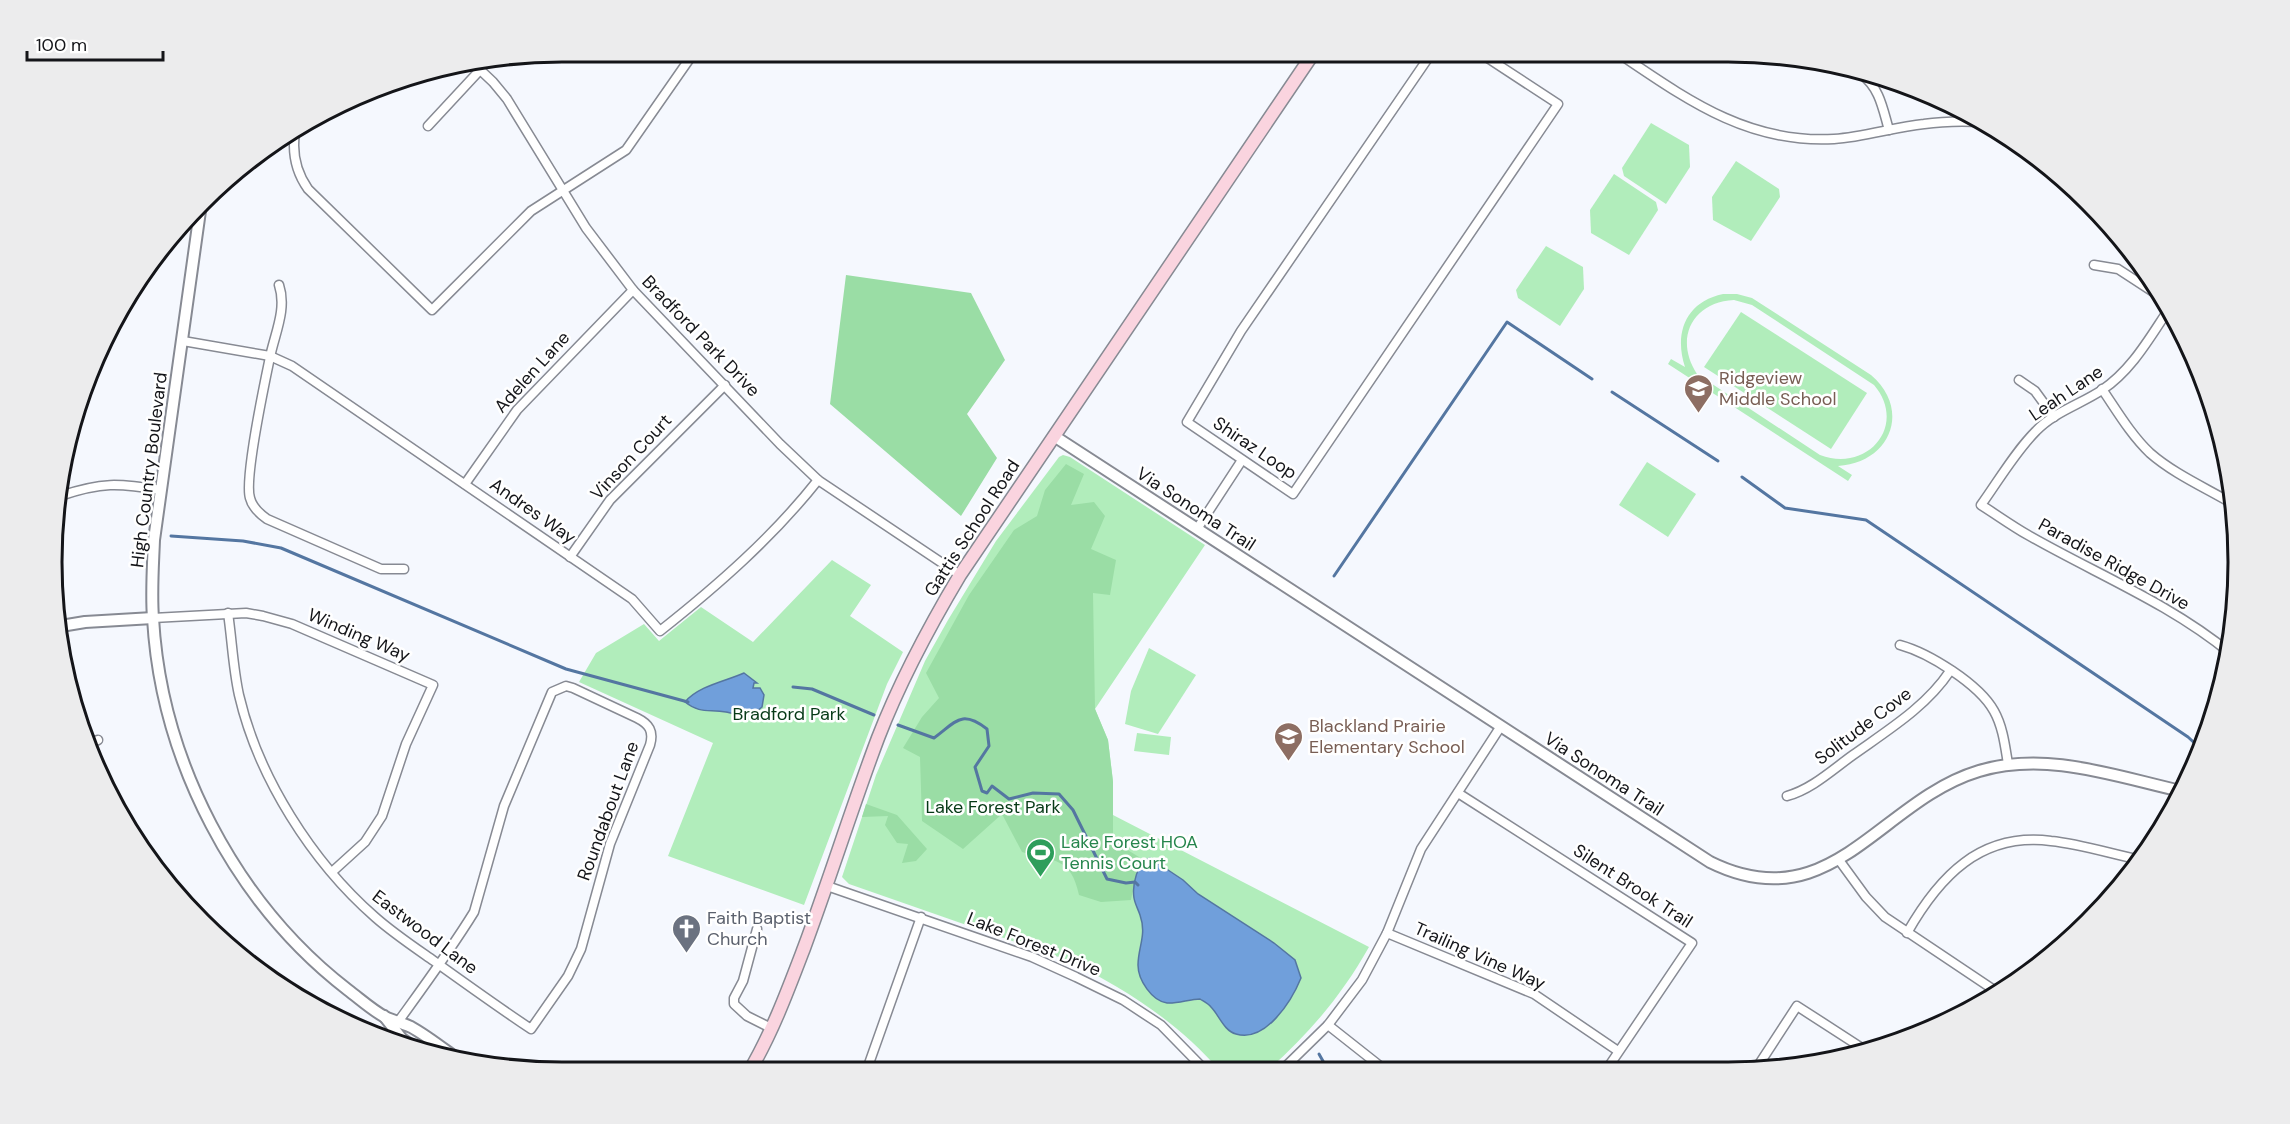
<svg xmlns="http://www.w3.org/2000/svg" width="2290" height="1124" font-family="'DM Sans',sans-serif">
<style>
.green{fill:#b1edbb;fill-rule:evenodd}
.forest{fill:#9adda5}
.water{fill:#709fdb;stroke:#5476a1;stroke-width:1.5}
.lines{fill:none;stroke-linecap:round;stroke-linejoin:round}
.stream{stroke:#5476a1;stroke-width:3}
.minor-casing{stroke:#878a93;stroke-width:11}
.tertiary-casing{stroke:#878a93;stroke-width:14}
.secondary-casing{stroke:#878a93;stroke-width:15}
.minor{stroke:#fff;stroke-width:8}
.tertiary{stroke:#fff;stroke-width:10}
.secondary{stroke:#fad4df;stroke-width:12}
.labels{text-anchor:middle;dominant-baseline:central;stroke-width:5;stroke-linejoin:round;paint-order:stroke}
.street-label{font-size:18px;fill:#141519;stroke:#fff}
.education-label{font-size:18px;fill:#785e54;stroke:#fff;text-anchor:start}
.park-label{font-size:18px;fill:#063916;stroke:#fff}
.leisure-label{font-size:18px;fill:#27864d;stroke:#fff;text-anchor:start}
.worship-label{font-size:18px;fill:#5b616d;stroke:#fff;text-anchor:start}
.rim{fill:none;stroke:#141519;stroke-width:3}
</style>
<rect width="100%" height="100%" fill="#f5f8fe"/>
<g class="green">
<polygon points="1651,123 1689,145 1690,167 1666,204 1624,176 1622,168"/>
<polygon points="1736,161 1779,189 1780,197 1751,241 1713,220 1712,197"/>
<polygon points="1614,174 1656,202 1658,210 1629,255 1591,233 1590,210"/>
<polygon points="1546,246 1583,267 1584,289 1560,326 1518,298 1516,290"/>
<path d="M1723,294H1737L1752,298L1871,375C1912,410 1890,463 1838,466L1852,475L1848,481L1668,364L1671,359L1685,367C1674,334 1685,302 1723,294ZM1734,300L1752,305L1874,385C1908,425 1868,473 1820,455L1697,374C1674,339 1692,302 1734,300Z"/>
<polygon points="1741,312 1867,393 1831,449 1704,367"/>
<path d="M1063,455L1070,457L1205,545L1095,709L1108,740L1113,781V815L1369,947C1342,995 1309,1034 1268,1070L1220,1071C1178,1022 1124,988 1067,960L849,884L842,877L876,775L925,661L948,620L996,541L1059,457Z"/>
<polygon points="1647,462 1696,494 1668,537 1619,505"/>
<polygon points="832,560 871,585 850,616 903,652 887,684 804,905 668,856 713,743 579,682 596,653 644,624 659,641 701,607 753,642"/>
<polygon points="1149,648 1196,675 1158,734 1125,724 1131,691"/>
<polygon points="1137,733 1171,737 1169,755 1134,751"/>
</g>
<g class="forest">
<polygon points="846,275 971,293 1005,360 967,414 997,458 961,516 830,404"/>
<path d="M1066,464L1084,474L1071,505L1094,502L1105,516L1091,549L1116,560L1110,595L1093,593L1095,709L1108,740L1113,782V841L1139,857L1131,900L1101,902L1079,895C1071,857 1055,862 1022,852L1002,814L963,849L922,821L920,757L903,748L922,717L939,698L926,673L969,595L1014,530L1037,516L1045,490Z"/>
<polygon points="866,804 897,815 927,849 916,861 902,863 908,844 897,843 885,825 888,816 862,817"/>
</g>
<g class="water">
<path d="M744,673L757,683H754L753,688H760L764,695L762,707C750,718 741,715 726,712C709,709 700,714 685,702C698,686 726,681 744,673Z"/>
<path d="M1150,858L1183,880L1198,894L1274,943L1295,960L1301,978C1292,1000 1266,1043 1236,1034C1224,1031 1219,1015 1211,1007C1208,1003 1203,1001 1200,999C1190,999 1177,1004 1167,1003C1152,1001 1138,980 1138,965C1138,947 1147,935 1140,915C1138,909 1135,904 1134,898C1132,885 1137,862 1150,858Z"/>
</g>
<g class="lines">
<g class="stream">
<polyline points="1612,392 1718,461"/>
<polyline points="1742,477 1785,508 1866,520 2188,737 2202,750"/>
<polyline points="171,536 243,541 281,548 566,669 688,702"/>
<polyline points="1334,576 1507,322 1592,379"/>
<polyline points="793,687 812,689 874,715"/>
<path d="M898,725L934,738C956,722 961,709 987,729L989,746L975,767L982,791L987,793L992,786L1009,799L1033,793L1059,794L1073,810L1107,879L1126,883L1135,882L1138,885"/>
<polyline points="1319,1054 1328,1070"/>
</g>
<defs>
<g id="minor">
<polyline points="1433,51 1241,331 1187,422 1293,494 1558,104 1477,51"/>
<path d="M1615,51C1685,98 1746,144 1834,139C1865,137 1894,127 1924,124C1944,121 1964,121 1983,122"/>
<path d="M1817,60L1862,75C1880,88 1883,110 1889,130"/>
<polyline points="475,65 493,82 507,99 586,228 633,290 780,444 818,480 960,575"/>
<polyline points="428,126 480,70"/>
<path d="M295,133C292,153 296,172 308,189L432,310L531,211L626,150L695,51"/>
<polyline points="2094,265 2118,269 2164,299"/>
<path d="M279,285C287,309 275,333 270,357C265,381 244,479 250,498C252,506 260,514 267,519L381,569H404"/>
<path d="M2169,309C2150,337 2132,370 2102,390C2081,404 2054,412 2036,431C2015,452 1999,480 1981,505C1997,515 2012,526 2028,535C2096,574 2169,603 2230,653"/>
<path d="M183,341L270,356L292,366L632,599L660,631C717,586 773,537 818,480"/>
<polyline points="2019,380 2035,391 2054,417"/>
<path d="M2102,389C2117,411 2131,435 2150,453C2174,474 2206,488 2233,504"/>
<polyline points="465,484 517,410 633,290"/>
<path d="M60,496C102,482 118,483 161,490"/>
<polyline points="1197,529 1242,460"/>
<polyline points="570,557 610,500 725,385"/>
<path d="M228,613C232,640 233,668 239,695C258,777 312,862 375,917C393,933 414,947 434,961C466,984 498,1007 531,1029L568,976L581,949L610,844L650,745C654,731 649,724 637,718L573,688L566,686L552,692L504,806L474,912C447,956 415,998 385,1040"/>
<polyline points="153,618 246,613 263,616 292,624 433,685 406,744 382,816 365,842 332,872"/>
<path d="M1900,645C1929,653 1979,684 1994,711C2003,727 2005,746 2008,764"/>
<polyline points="90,743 98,740"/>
<polyline points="1458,793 1692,943 1607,1069"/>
<path d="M1787,796C1812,789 1832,770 1853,755C1888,730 1926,707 1950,671"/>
<polyline points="1839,860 1866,897 1885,917 1997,992"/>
<polyline points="827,886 1032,957 1076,977 1123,1000 1161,1025 1206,1071"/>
<polyline points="757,929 743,981 734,998 734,1004 747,1016 771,1028"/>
<polyline points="1387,933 1534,994 1618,1051"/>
<path d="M1907,933C1939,877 1980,832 2051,841C2081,844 2111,854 2141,860"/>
<polyline points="1328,1025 1385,1070"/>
<polyline points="1756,1069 1797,1006 1865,1050"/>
<polyline points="1282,1070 1328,1025 1362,980 1387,933 1421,849 1501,726"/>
<polyline points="866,1072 921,917"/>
</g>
<g id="tertiary">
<path d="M200,211L154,540C153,566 151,592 153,618C161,760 235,903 348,990C360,999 372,1010 385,1017C393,1021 403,1023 411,1027C429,1037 446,1051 463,1063"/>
<path d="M1054,436L1710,862C1831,922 1879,801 1979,771C2047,751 2114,776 2181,791"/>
<polyline points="55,627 85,622 153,618"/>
<polyline points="384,1016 402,1039 418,1050"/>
</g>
<path id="secondary" d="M749,1072C772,1033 788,990 804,948C830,878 852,807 878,738C900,681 929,627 960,575L1315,51"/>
</defs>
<use href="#minor" class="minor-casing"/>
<use href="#tertiary" class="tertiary-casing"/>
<use href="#secondary" class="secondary-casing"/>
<use href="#minor" class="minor"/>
<use href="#tertiary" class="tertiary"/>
<use href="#secondary" class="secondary"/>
</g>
<defs>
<symbol id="school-pin" viewBox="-11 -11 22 30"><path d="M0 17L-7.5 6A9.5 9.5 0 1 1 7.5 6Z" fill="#8d6e63" stroke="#fff"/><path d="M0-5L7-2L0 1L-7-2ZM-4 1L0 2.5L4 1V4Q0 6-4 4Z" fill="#fff"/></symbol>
<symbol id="stadium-pin" viewBox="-11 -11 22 30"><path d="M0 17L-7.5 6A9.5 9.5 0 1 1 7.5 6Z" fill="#2e9e5b" stroke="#fff"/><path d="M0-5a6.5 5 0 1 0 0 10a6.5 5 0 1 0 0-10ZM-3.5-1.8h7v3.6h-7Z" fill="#fff"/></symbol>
<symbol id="church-pin" viewBox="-11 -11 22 30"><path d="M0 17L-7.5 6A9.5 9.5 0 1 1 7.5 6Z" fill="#6b7280" stroke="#fff"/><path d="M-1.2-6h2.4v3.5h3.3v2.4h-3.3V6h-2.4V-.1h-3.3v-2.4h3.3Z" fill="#fff"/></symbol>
</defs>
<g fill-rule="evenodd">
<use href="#school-pin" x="1682" y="372" width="33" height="45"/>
<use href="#school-pin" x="1272" y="720" width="33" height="45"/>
<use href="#stadium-pin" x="1024" y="836" width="33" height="45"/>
<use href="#church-pin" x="670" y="912" width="33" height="45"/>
</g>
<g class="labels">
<g class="street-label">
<text transform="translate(701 336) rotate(46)">Bradford Park Drive</text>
<text transform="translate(532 372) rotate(-48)">Adelen Lane</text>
<text transform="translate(2066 393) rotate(-34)">Leah Lane</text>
<text transform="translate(1255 448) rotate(34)">Shiraz Loop</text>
<text transform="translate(631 457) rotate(-47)">Vinson Court</text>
<text transform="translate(149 470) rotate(-83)">High Country Boulevard</text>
<text transform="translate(1196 509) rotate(33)">Via Sonoma Trail</text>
<text transform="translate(533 511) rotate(35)">Andres Way</text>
<text transform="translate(972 528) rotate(-57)">Gattis School Road</text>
<text transform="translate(2114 564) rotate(29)">Paradise Ridge Drive</text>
<text transform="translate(359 635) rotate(23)">Winding Way</text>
<text transform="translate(1863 726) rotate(-37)">Solitude Cove</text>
<text transform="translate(1604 774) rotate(33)">Via Sonoma Trail</text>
<text transform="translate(608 811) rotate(-70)">Roundabout Lane</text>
<text transform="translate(1633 886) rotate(33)">Silent Brook Trail</text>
<text transform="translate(425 932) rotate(37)">Eastwood Lane</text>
<text transform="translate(1034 944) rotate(22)">Lake Forest Drive</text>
<text transform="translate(1480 956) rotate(24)">Trailing Vine Way</text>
</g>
<g class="education-label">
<text x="1719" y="378">Ridgeview<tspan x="1719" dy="21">Middle School</tspan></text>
<text x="1309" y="726">Blackland Prairie<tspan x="1309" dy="21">Elementary School</tspan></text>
</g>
<g class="park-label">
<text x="789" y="714">Bradford Park</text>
<text x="993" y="807">Lake Forest Park</text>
</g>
<g class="leisure-label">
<text x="1061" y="842">Lake Forest HOA<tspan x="1061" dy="21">Tennis Court</tspan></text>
</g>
<g class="worship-label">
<text x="707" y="918">Faith Baptist<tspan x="707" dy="21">Church</tspan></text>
</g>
</g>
<path d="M0 0H2290V1124H0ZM562 62H1728A500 500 0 0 1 2228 562V562A500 500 0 0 1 1728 1062H562A500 500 0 0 1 62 562V562A500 500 0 0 1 562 62Z" fill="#ececed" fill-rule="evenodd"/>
<path class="rim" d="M562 62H1728A500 500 0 0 1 2228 562V562A500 500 0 0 1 1728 1062H562A500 500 0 0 1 62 562V562A500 500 0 0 1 562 62Z"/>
<path d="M27 51v9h136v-9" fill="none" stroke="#141519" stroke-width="3"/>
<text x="36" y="51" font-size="18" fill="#141519" stroke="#ffffff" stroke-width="4.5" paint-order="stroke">100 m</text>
</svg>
